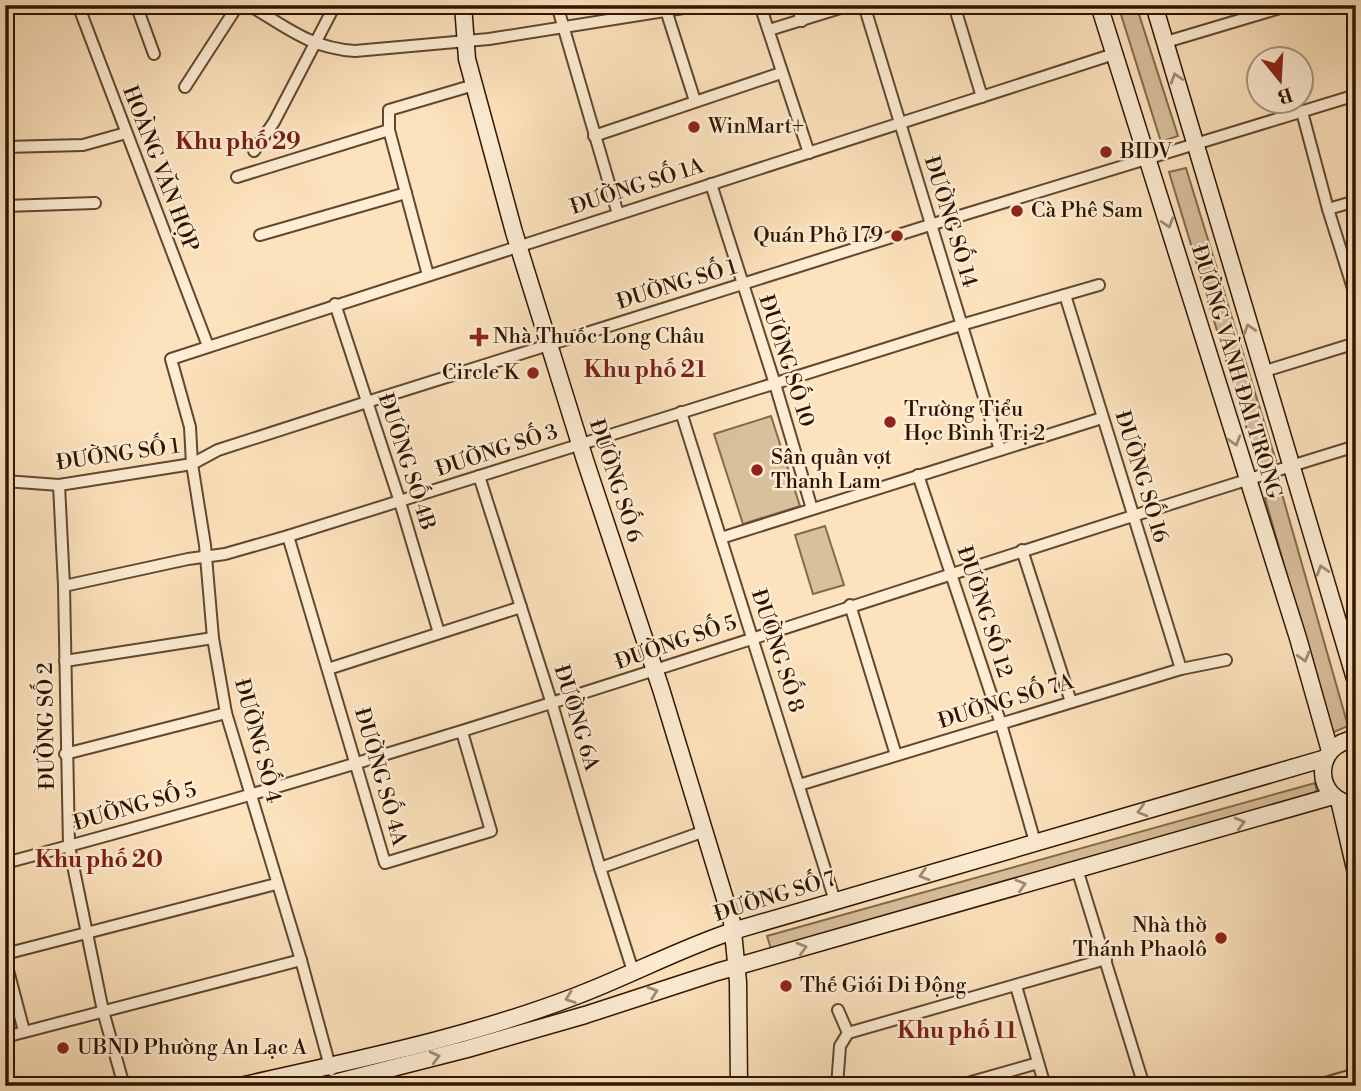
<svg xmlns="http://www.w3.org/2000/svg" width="1361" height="1091" font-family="'Libre Bodoni',serif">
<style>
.grass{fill:#d9c09d;stroke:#826a4e;stroke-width:2}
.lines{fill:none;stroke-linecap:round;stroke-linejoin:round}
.street-casing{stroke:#60482f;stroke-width:14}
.secondary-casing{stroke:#2c1500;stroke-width:19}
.street{stroke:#feedd4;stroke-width:10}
.secondary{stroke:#feedd4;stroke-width:16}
.oneway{stroke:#a08c75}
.poi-dot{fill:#8f2418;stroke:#feedd4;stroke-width:2.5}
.labels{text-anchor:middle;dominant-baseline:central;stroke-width:5;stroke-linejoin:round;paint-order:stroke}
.poi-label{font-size:21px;fill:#2c1500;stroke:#feedd4;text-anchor:start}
.street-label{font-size:21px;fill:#2c1500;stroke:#feedd4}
.neighbourhood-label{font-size:23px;font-weight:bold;fill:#7a1f14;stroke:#feedd4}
</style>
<rect width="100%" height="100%" fill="#fde3bd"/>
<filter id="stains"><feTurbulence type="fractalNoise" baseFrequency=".00286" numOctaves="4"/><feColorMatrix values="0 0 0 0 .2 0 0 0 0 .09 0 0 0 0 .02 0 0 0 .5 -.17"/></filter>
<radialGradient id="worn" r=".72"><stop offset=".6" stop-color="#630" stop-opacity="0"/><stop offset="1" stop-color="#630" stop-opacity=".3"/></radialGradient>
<g class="grass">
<polygon points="1118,5 1136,5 1178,136 1161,142"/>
<polygon points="1186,168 1276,461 1258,466 1169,172"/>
<polygon points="771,416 800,506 743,524 714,434"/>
<polygon points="1282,494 1348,726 1332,733 1265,498"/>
<polygon points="825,526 844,585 813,594 795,535"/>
<polygon points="1315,783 1318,796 771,949 767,936"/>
</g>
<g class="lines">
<defs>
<g id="street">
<polyline points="78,5 208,346"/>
<polyline points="140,5 138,10 154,54"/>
<path d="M249,5C286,27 310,48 355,51L489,39L702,5"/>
<polyline points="557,5 618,214"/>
<polyline points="760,5 809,153"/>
<polyline points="797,5 802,21"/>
<polyline points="864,5 1000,450"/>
<polyline points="954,5 982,97"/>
<polyline points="665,7 695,101"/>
<polyline points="769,30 850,5"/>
<polyline points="1166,42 1290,5"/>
<polyline points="185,87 238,5"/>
<polyline points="1302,112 1328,209 1356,298"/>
<polyline points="594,136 781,73"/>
<polyline points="5,147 83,145 126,133"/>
<polyline points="254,151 274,122 335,5"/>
<polyline points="237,177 389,130"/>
<polyline points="711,184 775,384 812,509"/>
<polyline points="5,206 95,203"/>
<polyline points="1328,209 1356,201"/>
<polyline points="260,235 406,193"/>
<polyline points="428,275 389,130 389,110 474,85"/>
<polyline points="1065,295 1181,669"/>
<polyline points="335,304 400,502 439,633"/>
<polyline points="1262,372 1356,343"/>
<polyline points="681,412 835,901"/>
<polyline points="918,475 1001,724 1035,842"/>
<polyline points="479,476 552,704 600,868 633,971"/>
<polyline points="5,481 59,485 192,464 218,450 367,402 930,225 1356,95"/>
<polyline points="59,485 64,586 69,846 103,1011 124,1086"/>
<polyline points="288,536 385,863 491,831 462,732"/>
<polyline points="721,538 1102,418"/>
<polyline points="1022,550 1071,702"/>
<polyline points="64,586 188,559 225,554 288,536 961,325 1099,285"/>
<polyline points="850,605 896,755"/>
<polyline points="65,661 213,638"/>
<polyline points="328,669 521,607"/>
<polyline points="65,754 226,713"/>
<polyline points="799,785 1181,669 1226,660"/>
<path d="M5,863C461,743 905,584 1356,446"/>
<polyline points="600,868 705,831"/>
<polyline points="1077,869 1144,1086"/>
<polyline points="5,954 276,884"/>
<polyline points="5,959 24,1031"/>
<polyline points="1016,986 1045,1086"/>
<polyline points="838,1010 848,1033"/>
<polyline points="5,1037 301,960"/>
<polyline points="331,1070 301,960 226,713 213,638 205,545 192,464 190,427 171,359 1114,54"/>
<polyline points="837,1086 840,1046 848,1033 1106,959"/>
<polyline points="957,1086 1038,1063"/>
<polyline points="1315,1086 1356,1074"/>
</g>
<g id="secondary">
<polyline points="463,5 467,59 514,232 585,460 661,689 732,922 738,982 739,1086"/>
<polyline points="1099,5 1298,638 1330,751"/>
<polyline points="1154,5 1356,682"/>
<path d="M1356,739C1312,743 1312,801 1356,805"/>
<polyline points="1339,800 1356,873"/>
<path d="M240,1086C354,1060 467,1038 576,996C629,976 679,949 733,931L1326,758"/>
<polyline points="322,1086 467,1049 585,1015 717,972 1333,796"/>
</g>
</defs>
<use href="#street" class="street-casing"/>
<use href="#secondary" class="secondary-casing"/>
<use href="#street" class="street"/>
<use href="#secondary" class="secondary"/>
</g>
<defs><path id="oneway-chevron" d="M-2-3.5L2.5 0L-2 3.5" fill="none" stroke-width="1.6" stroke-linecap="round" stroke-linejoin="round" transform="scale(1.75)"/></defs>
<g class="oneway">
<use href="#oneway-chevron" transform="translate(1176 78) rotate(-107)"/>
<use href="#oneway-chevron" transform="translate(1168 223) rotate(73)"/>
<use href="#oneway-chevron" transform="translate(1249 329) rotate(-107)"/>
<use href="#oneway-chevron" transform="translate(1235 441) rotate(73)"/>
<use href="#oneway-chevron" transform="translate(1322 570) rotate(-107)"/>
<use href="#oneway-chevron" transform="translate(1304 657) rotate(74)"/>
<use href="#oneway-chevron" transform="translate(1142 811) rotate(164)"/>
<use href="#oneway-chevron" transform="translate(1240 823) rotate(-15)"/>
<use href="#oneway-chevron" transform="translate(924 875) rotate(163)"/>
<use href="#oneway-chevron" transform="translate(1021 885) rotate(-16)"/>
<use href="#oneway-chevron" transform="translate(802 948) rotate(-16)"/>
<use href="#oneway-chevron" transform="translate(653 992) rotate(-19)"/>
<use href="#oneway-chevron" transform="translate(570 998) rotate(160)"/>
<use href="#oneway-chevron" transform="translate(435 1057) rotate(-14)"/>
</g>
<g class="poi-dot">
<circle cx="694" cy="127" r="7"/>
<circle cx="1106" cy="152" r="7"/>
<circle cx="1017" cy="211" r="7"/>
<circle cx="897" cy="236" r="7"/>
<path d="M475.5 326.5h7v7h7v7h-7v7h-7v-7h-7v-7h7z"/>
<circle cx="533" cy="373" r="7"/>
<circle cx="890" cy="422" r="7"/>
<circle cx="757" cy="470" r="7"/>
<circle cx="1221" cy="938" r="7"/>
<circle cx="786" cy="986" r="7"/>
<circle cx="63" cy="1048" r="7"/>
</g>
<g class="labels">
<g class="poi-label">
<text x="708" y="127">WinMart+</text>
<text x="1120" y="152">BIDV</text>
<text x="1031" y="211">Cà Phê Sam</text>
<text x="883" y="236" text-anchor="end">Quán Phở 179</text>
<text x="493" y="337">Nhà Thuốc Long Châu</text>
<text x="519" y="373" text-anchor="end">Circle K</text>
<text x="904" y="410">Trường Tiểu<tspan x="904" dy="24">Học Bình Trị 2</tspan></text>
<text x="771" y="458">Sân quần vợt<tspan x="771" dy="24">Thanh Lam</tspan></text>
<text x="1207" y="926" text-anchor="end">Nhà thờ<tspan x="1207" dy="24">Thánh Phaolô</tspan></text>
<text x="800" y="986">Thế Giới Di Động</text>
<text x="77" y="1048">UBND Phường An Lạc A</text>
</g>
<g class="street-label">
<text transform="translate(160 169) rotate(69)">HOÀNG VĂN HỢP</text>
<text transform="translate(637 187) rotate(-18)">ĐƯỜNG SỐ 1A</text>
<text transform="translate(950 222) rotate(73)">ĐƯỜNG SỐ 14</text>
<text transform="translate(677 285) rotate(-17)">ĐƯỜNG SỐ 1</text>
<text transform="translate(786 361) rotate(72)">ĐƯỜNG SỐ 10</text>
<text transform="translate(1236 372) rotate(73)">ĐƯỜNG VÀNH ĐAI TRONG</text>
<text transform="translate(497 451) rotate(-18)">ĐƯỜNG SỐ 3</text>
<text transform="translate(118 455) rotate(-8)">ĐƯỜNG SỐ 1</text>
<text transform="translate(406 462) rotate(72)">ĐƯỜNG SỐ 4B</text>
<text transform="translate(1141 477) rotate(73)">ĐƯỜNG SỐ 16</text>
<text transform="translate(615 481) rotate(72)">ĐƯỜNG SỐ 6</text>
<text transform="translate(984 612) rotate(72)">ĐƯỜNG SỐ 12</text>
<text transform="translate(676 643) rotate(-19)">ĐƯỜNG SỐ 5</text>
<text transform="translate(777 651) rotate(72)">ĐƯỜNG SỐ 8</text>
<text transform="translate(1006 702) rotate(-17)">ĐƯỜNG SỐ 7A</text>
<text transform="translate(576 718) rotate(73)">ĐƯỜNG 6A</text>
<text transform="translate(47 726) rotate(-91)">ĐƯỜNG SỐ 2</text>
<text transform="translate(257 741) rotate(75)">ĐƯỜNG SỐ 4</text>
<text transform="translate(380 777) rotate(74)">ĐƯỜNG SỐ 4A</text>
<text transform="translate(135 807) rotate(-16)">ĐƯỜNG SỐ 5</text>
<text transform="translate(775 897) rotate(-17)">ĐƯỜNG SỐ 7</text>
</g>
<g class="neighbourhood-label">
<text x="238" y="142">Khu phố 29</text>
<text x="645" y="370">Khu phố 21</text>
<text x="99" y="860">Khu phố 20</text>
<text x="957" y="1031">Khu phố 11</text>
</g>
</g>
<rect width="1361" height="1091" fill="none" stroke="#fde3bd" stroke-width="28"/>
<rect x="7" y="7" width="1347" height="1077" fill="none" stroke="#2c1500" stroke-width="3.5"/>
<rect x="14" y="14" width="1333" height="1063" fill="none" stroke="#2c1500" stroke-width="2"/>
<g transform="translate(1280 80) rotate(162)"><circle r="33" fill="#feedd4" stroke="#aa977f" stroke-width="2"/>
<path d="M0-5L12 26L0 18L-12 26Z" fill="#8f2418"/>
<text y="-10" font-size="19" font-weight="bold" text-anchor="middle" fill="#2c1500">B</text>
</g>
<rect width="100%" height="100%" filter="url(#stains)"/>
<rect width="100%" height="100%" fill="url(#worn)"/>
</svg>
